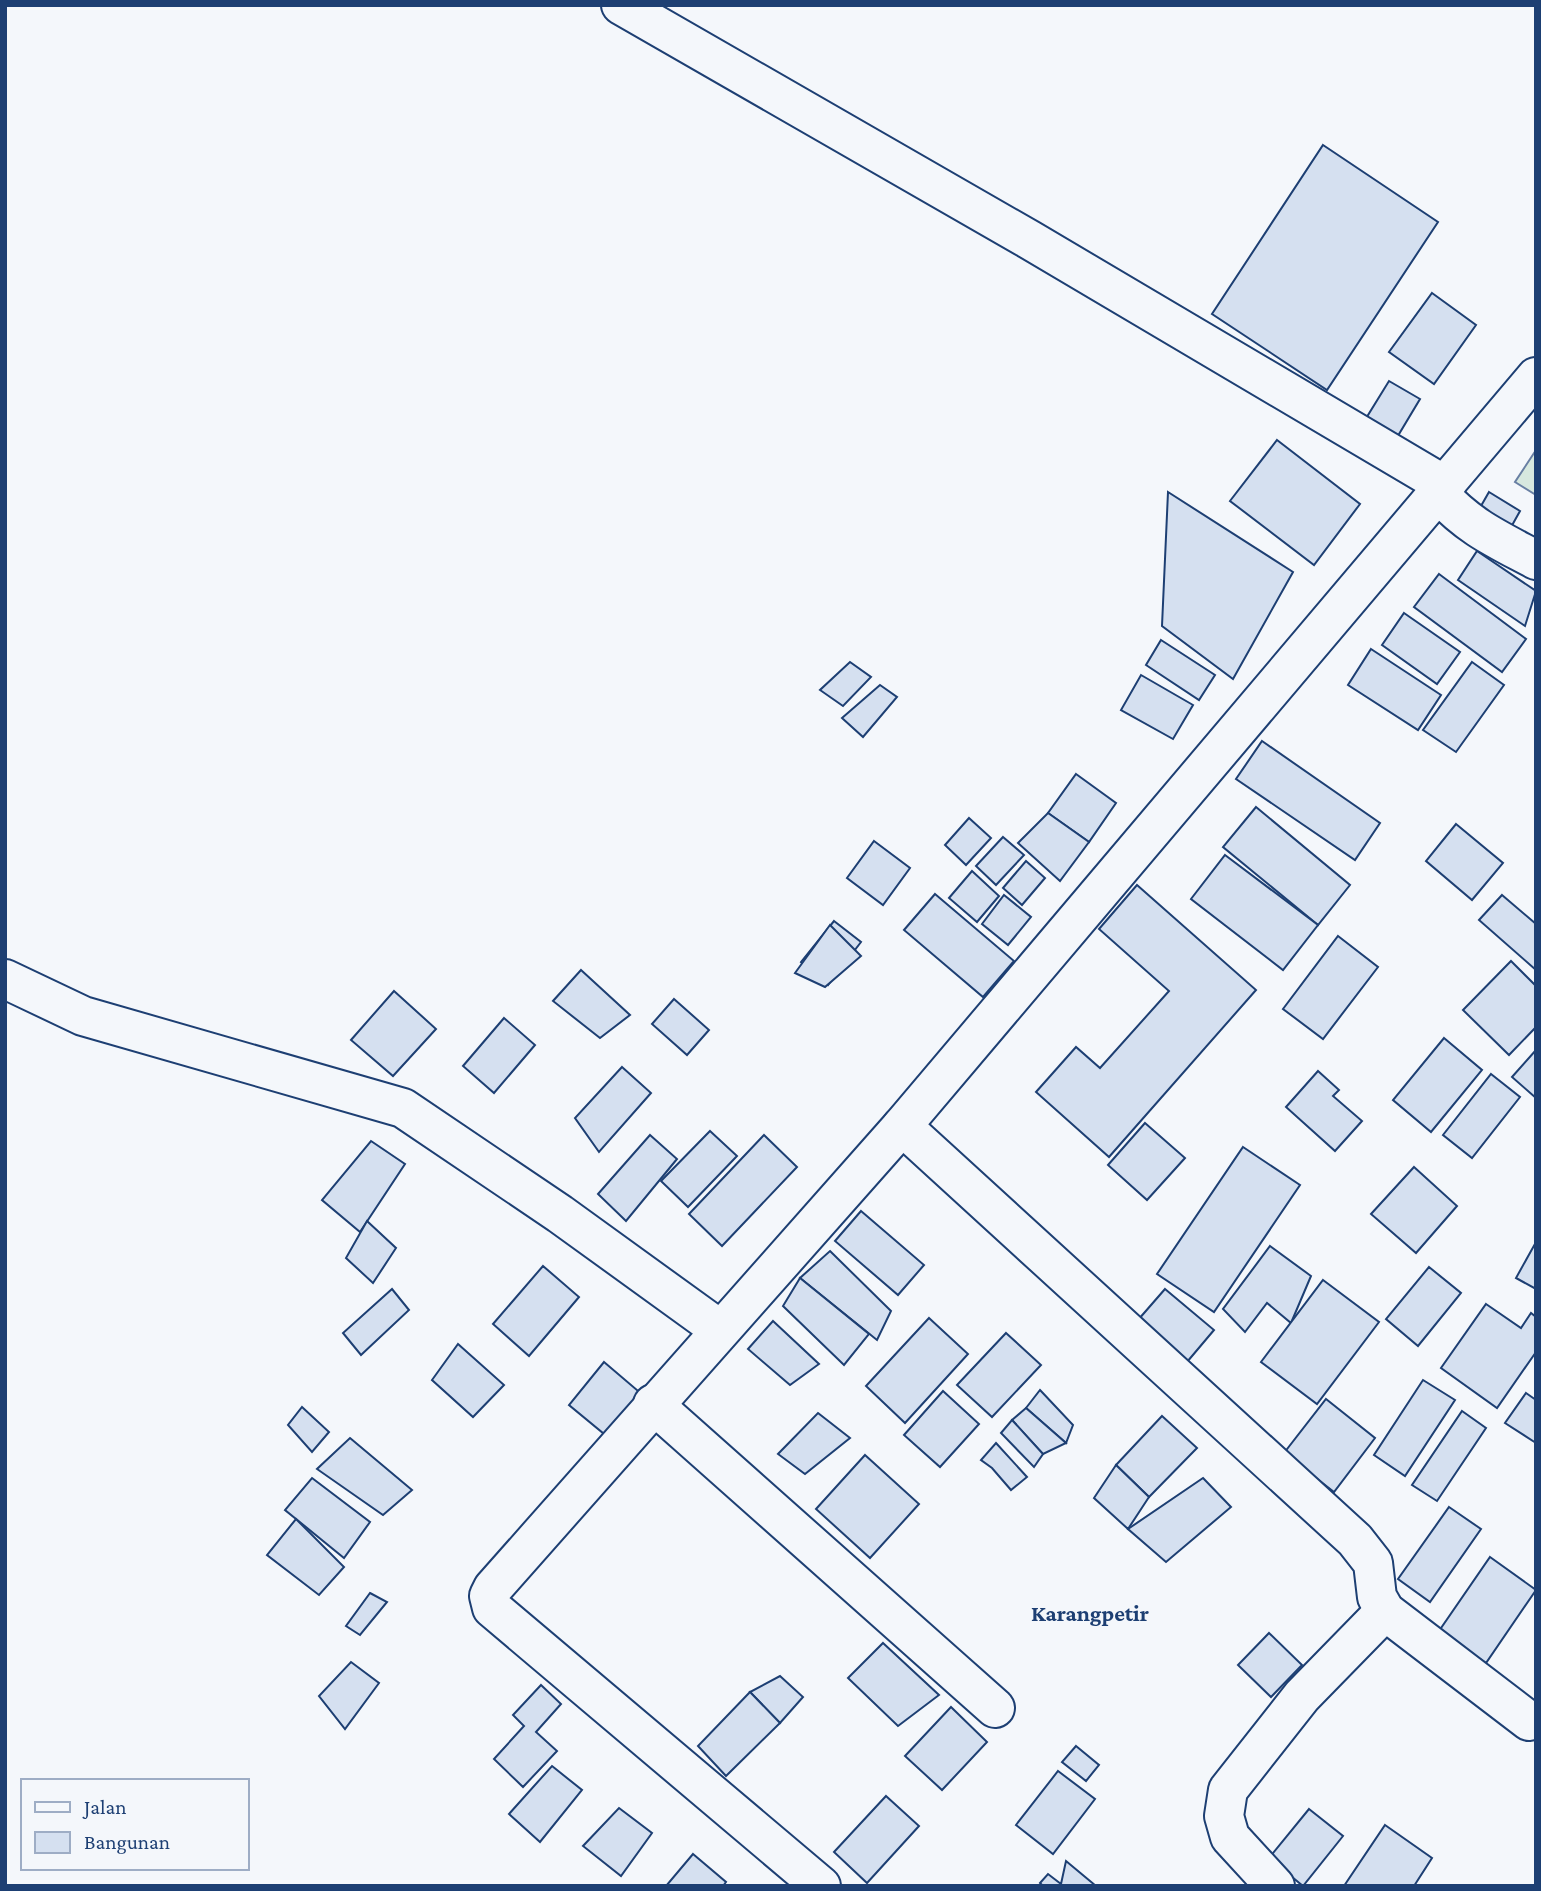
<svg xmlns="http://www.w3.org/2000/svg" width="1541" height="1891" font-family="'Crimson Pro',serif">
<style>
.green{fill:#d7e8df;stroke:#687fa3;stroke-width:2}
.building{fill:#d5e0f0;stroke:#1d3f73;stroke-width:2}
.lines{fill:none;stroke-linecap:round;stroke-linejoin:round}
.minor-casing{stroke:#1d3f73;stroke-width:42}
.minor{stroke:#f4f7fb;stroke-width:38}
.labels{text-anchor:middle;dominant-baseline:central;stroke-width:5;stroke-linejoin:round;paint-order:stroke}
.quarter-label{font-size:23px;font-weight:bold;fill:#1d3f73;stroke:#f4f7fb}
</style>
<rect width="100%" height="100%" fill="#f4f7fb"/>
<polygon class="green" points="1536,450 1536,495 1515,482"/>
<g class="building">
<polygon points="1323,145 1438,222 1327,390 1212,314"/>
<polygon points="1432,293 1476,325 1434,384 1389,352"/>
<polygon points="1389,381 1420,399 1396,439 1365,420"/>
<polygon points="1277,440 1360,504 1314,565 1230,501"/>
<polygon points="1168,492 1293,572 1233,679 1162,626"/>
<polygon points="1489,492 1520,511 1505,538 1473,520"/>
<polygon points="1477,551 1536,591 1525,626 1458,580"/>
<polygon points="1439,574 1526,639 1502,672 1414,607"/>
<polygon points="1404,613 1460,652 1437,684 1382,645"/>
<polygon points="1161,640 1215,675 1199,700 1146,665"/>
<polygon points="1371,649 1441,695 1418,730 1348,685"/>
<polygon points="850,662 871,677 843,706 820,690"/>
<polygon points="1472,662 1504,685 1456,752 1423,730"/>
<polygon points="1141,675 1193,705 1173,739 1121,710"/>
<polygon points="880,685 897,697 863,737 842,718"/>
<polygon points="1262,741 1380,823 1355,860 1236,779"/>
<polygon points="1076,774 1116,803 1089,842 1048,813"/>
<polygon points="1256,807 1350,885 1318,925 1223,847"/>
<polygon points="1048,813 1089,842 1060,881 1018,843"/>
<polygon points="969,818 991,838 966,865 945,845"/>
<polygon points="1456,824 1503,863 1472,900 1426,861"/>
<polygon points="1003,837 1024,855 996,885 976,866"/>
<polygon points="874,841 910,868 883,905 847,878"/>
<polygon points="1225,855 1318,925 1283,970 1191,899"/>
<polygon points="1026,861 1045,878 1022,905 1003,888"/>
<polygon points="972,871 999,896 977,922 949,898"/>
<polygon points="1137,885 1256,990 1109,1157 1036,1092 1076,1047 1100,1068 1169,991 1099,929"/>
<polygon points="935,894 1014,961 983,997 904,930"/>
<polygon points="1004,895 1031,917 1008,945 982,924"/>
<polygon points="1502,895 1536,924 1536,970 1479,920"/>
<polygon points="834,921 861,942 828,985 801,962"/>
<polygon points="830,925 861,956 825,987 795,973"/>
<polygon points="1338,936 1378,967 1323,1039 1283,1009"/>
<polygon points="1511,961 1536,986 1536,1027 1509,1055 1463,1010"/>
<polygon points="581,970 630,1015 600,1038 553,1001"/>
<polygon points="394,991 436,1029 393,1076 351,1040"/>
<polygon points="674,999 709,1030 687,1055 652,1024"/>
<polygon points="504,1018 535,1045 494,1093 463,1066"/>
<polygon points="1444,1038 1482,1070 1431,1132 1393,1100"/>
<polygon points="1536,1050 1536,1098 1512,1077"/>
<polygon points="622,1067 651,1093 599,1152 575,1118"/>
<polygon points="1318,1071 1339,1090 1333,1096 1362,1121 1335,1151 1286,1107"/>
<polygon points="1491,1074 1520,1097 1472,1158 1443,1135"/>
<polygon points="1145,1123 1185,1158 1147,1200 1108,1165"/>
<polygon points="710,1131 737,1156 688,1207 661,1181"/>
<polygon points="650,1135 677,1159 626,1221 598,1194"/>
<polygon points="764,1135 797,1167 722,1246 689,1214"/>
<polygon points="371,1141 405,1164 360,1232 322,1200"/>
<polygon points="1243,1147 1300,1185 1214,1312 1157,1274"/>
<polygon points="1414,1167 1457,1206 1416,1253 1371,1214"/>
<polygon points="861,1211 924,1265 898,1295 835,1241"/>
<polygon points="367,1221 396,1248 373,1283 346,1258"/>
<polygon points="1536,1242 1536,1289 1516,1278"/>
<polygon points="1270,1246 1311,1276 1291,1323 1267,1303 1245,1332 1223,1309"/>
<polygon points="830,1251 891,1311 877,1340 800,1278"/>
<polygon points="543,1266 579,1297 529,1356 493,1324"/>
<polygon points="1429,1267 1461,1293 1418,1346 1386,1319"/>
<polygon points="800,1278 869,1334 844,1365 783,1306"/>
<polygon points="1323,1280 1379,1322 1317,1404 1261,1362"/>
<polygon points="392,1289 409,1310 361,1355 343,1333"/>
<polygon points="1165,1289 1214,1330 1187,1362 1138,1320"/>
<polygon points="1486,1304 1521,1328 1531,1313 1536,1317 1536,1352 1497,1408 1441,1368"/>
<polygon points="929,1318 968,1354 905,1423 866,1386"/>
<polygon points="773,1321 819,1364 790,1385 748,1349"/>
<polygon points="1006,1333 1041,1365 992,1417 957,1385"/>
<polygon points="458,1344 504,1385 473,1417 432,1380"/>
<polygon points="604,1362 644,1396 609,1438 569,1405"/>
<polygon points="1423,1380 1455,1400 1405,1476 1374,1455"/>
<polygon points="1040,1390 1073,1425 1066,1443 1026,1408"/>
<polygon points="943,1391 979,1424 940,1467 904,1435"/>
<polygon points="1526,1393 1536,1400 1536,1443 1505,1423"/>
<polygon points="1326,1399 1375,1438 1334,1492 1284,1453"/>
<polygon points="302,1407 329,1432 312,1452 288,1425"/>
<polygon points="1026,1408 1066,1443 1043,1454 1012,1420"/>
<polygon points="1462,1411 1486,1428 1437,1501 1412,1485"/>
<polygon points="818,1413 850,1438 805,1474 778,1454"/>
<polygon points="1162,1416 1197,1448 1149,1497 1116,1465"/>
<polygon points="1012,1420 1043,1454 1034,1467 1001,1433"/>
<polygon points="350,1438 412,1490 383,1515 317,1469"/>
<polygon points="996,1443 1027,1477 1011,1490 992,1468 981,1460"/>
<polygon points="865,1455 919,1504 870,1558 816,1509"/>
<polygon points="1116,1465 1149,1497 1128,1529 1094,1498"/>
<polygon points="312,1478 370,1522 344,1558 285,1510"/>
<polygon points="1203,1478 1231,1507 1166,1562 1128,1529"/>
<polygon points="1449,1507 1481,1529 1430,1602 1398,1579"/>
<polygon points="296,1519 344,1567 319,1595 267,1555"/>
<polygon points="1490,1557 1536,1590 1486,1663 1439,1631"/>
<polygon points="370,1593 387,1602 360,1635 346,1626"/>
<polygon points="1269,1633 1302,1665 1271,1697 1238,1665"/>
<polygon points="883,1643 939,1695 898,1726 848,1678"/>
<polygon points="351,1662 379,1683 345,1729 319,1696"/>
<polygon points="780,1676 803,1697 780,1723 750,1692"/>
<polygon points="541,1685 561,1704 536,1732 557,1751 523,1787 494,1759 524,1726 513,1715"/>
<polygon points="750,1692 780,1723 726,1776 698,1746"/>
<polygon points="951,1707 987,1742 942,1790 905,1756"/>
<polygon points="1076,1746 1099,1765 1086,1781 1062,1762"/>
<polygon points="552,1766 582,1790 540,1842 509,1814"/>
<polygon points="1058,1771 1095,1799 1053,1854 1016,1825"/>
<polygon points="886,1796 919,1826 867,1883 834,1852"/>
<polygon points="619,1808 652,1833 621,1876 583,1846"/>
<polygon points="1309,1809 1343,1836 1303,1886 1269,1858"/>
<polygon points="1385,1825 1432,1858 1414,1886 1344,1886"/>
<polygon points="693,1854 726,1882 723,1886 666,1886"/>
<polygon points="1066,1861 1096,1886 1043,1886 1040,1883 1048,1874 1061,1884"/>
</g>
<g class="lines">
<defs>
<g id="minor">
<polyline points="621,5 1030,240 1446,486"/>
<path d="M1439,494C1471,528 1495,538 1536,560"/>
<polyline points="5,979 83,1016 403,1108 560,1214 719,1329"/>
<polyline points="902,1126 1355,1540 1373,1563 1377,1597 1385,1611 1529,1721"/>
<polyline points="653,1404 995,1708"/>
<polyline points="821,1886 492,1608 489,1596 493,1588 902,1126 1536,377"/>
<polyline points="1275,1886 1230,1837 1224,1816 1228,1790 1302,1696 1385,1611"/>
</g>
</defs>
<use href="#minor" class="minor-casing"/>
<use href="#minor" class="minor"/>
</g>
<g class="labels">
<g class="quarter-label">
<text x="1090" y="1613">Karangpetir</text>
</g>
</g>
<rect width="1541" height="1891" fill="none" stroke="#1d3f73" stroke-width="14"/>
<rect x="21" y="1779" width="228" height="91" fill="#f4f7fb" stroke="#9eadc5" stroke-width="2"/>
<rect x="35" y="1802" width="35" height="10" fill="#f4f7fb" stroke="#9eadc5" stroke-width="2"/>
<text x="84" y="1814" font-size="21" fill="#1d3f73">Jalan</text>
<rect x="35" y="1832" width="35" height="21" fill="#d5e0f0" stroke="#9eadc5" stroke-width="2"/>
<text x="84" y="1849" font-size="21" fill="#1d3f73">Bangunan</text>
</svg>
